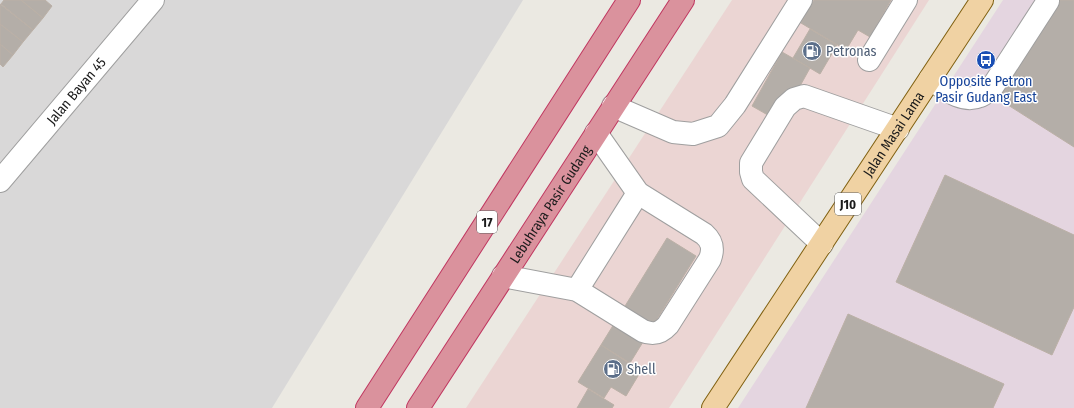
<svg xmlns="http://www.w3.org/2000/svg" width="1074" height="408" font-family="'Fira Sans Condensed',sans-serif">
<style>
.residential{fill:#d9d8d8}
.commercial{fill:#ebd5d3}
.industrial{fill:#e4d5e0}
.building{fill:#b4aea8;stroke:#bbb0a6}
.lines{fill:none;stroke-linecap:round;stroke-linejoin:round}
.minor-casing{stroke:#9f9f9f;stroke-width:24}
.major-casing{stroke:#816111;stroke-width:24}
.highway-casing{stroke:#c03861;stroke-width:24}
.minor{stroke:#fff;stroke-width:22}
.major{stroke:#f0d2a3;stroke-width:22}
.highway{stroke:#da929d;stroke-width:22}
.labels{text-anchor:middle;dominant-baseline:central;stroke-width:3;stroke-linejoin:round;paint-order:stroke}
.shield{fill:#fff;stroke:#5f5f5f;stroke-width:1}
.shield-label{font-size:13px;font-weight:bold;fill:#1b1b1b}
.service-label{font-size:14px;fill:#4e5e75;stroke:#fff;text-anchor:start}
.transit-label{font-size:14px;fill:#164399;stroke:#fff}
.street-label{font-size:14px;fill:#1b1b1b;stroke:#fff}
</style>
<rect width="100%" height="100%" fill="#ebe9e2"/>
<polygon class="residential" points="0,0 523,0 272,408 0,408"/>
<polygon class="commercial" points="732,0 929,0 669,408 466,408"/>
<polygon class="industrial" points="1003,0 1074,0 1074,408 738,408"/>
<g class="building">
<polygon points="4,0 21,0 43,18 33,30 1,4"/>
<polygon points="21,0 45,0 52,6 43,18"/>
<polygon points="814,0 891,0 870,37 858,30 846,50 801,23"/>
<polygon points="1059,0 1074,0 1074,147 997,98"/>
<polygon points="0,4 33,30 23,42 0,24"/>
<polygon points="0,24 23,42 13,55 0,44"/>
<polygon points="810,29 837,45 820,74 793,58"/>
<polygon points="0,44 13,55 3,67 0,64"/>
<polygon points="782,52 810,68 780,122 752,106"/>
<polygon points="945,175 1074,235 1074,307 1052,355 896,282"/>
<polygon points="667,238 696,256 630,363 601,345"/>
<polygon points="848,314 1004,384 993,408 806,408"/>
<polygon points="601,345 641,371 626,396 611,387 604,398 578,382"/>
<polygon points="588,389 614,405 612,408 577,408"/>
</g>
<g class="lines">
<defs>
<g id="minor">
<polyline points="869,60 906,0"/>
<path d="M930,79C944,88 962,104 980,96C984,95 988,91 991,89L1048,1"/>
<polyline points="613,106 673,132 693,134 718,126 735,105 801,0"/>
<path id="s1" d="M0,181L153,0"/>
<polyline points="822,244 753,179 751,172 751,163 785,107 794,99 804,96 898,129"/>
<path d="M503,276L577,290L643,331C653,335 660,334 668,325L710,259C714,248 712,241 704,234L638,193L596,133"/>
<polyline points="577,290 638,193"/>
</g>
<g id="major">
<path id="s2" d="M713,408L982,0"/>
</g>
<g id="highway">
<polyline points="367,408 629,0"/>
<path id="s3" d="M418,408L683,0"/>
</g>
</defs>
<use href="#minor" class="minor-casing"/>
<use href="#major" class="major-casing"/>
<use href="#highway" class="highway-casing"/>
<use href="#minor" class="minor"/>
<use href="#major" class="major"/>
<use href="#highway" class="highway"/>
</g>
<defs>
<symbol id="fuel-disc" viewBox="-11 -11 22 22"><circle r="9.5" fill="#5c6f8a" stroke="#fff"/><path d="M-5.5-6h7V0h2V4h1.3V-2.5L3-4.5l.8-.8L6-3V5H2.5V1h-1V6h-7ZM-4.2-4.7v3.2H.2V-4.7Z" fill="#fff"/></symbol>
<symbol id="bus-disc" viewBox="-11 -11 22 22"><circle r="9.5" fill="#1a4fb4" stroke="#fff"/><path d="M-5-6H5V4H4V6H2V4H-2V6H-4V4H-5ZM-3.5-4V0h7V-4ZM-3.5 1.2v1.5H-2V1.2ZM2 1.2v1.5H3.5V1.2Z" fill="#fff"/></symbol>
</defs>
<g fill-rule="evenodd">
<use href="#fuel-disc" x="801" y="40" width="22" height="22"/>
<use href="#bus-disc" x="975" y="49" width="22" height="22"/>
<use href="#fuel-disc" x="602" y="358" width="22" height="22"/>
</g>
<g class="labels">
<g class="shield">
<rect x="835" y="193" width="26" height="22" rx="3"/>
<rect x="477" y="211" width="20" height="22" rx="3"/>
</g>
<g class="shield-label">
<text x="848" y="204">J10</text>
<text x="487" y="222">17</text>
</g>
<g class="service-label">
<text x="826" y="51">Petronas</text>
<text x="627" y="369">Shell</text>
</g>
<g class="transit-label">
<text x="986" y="81">Opposite Petron<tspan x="986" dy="16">Pasir Gudang East</tspan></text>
</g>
<g class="street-label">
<text stroke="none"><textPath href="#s1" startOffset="118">Jalan Bayan 45</textPath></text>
<text stroke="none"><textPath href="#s2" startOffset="328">Jalan Masai Lama</textPath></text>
<text stroke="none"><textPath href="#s3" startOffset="243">Lebuhraya Pasir Gudang</textPath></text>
</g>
</g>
</svg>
